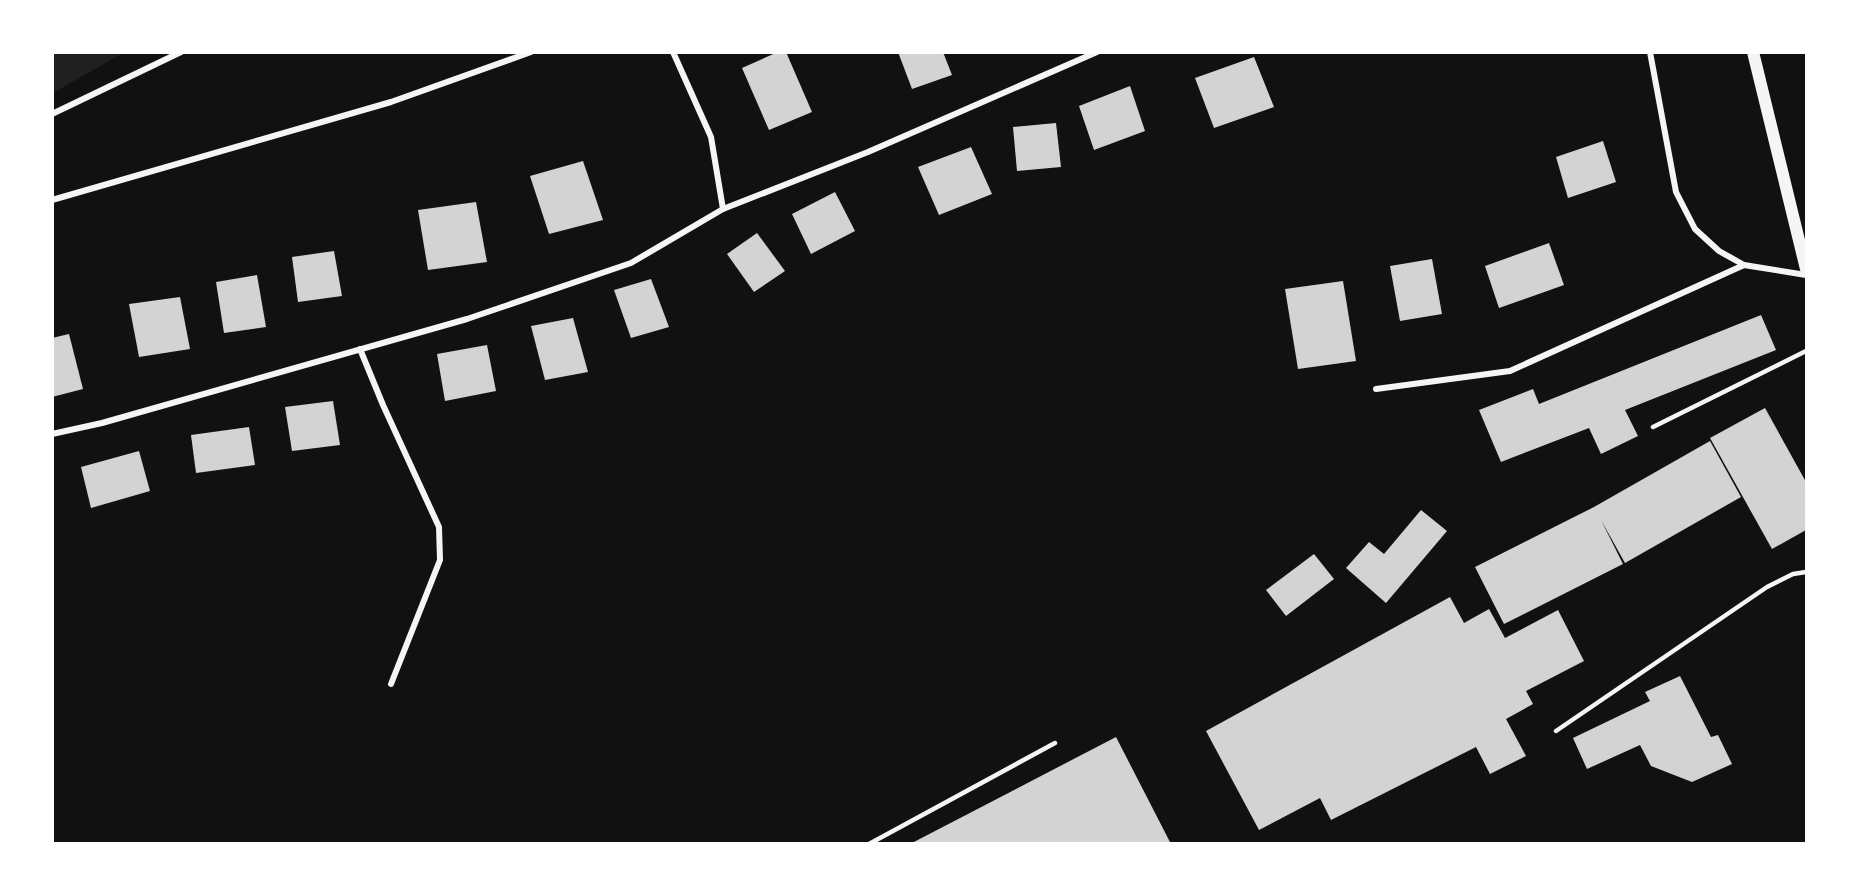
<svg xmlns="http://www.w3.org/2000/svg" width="1859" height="896" font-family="'Noto Serif',serif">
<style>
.green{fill:#202020}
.building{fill:#d3d3d3}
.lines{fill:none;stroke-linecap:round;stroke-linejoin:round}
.service{stroke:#f5f5f5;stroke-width:4.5}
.minor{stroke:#f5f5f5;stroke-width:6}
.secondary{stroke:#f5f5f5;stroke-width:12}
</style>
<rect width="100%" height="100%" fill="#111"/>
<polygon class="green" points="53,52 123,52 123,53 53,93"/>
<g class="building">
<polygon points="778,52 786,52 812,112 769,130 742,68"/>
<polygon points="898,52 943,52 952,75 912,89"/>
<polygon points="1254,57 1274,107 1214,128 1195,78"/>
<polygon points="1130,86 1145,131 1094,150 1079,106"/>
<polygon points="1056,123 1061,167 1017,171 1013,127"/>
<polygon points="1603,141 1616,182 1568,198 1556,157"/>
<polygon points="971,147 992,194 939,215 918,167"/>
<polygon points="583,161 603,220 549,234 530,176"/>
<polygon points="835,192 855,231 811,254 792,214"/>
<polygon points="476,202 487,262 428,270 418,210"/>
<polygon points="757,233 785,271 754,292 727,254"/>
<polygon points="1549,243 1564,285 1499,308 1485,266"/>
<polygon points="334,251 342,296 298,302 292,257"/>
<polygon points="1432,259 1442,314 1400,321 1390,266"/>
<polygon points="257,275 266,327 224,333 216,282"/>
<polygon points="651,279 669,327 631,338 614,290"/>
<polygon points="1343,281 1356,361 1298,369 1285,289"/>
<polygon points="180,297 190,349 139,357 129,304"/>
<polygon points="1761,315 1776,350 1625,410 1638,436 1601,454 1589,428 1501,462 1479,410 1533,389 1539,404"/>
<polygon points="573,318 588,372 545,380 531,326"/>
<polygon points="69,334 83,389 52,397 52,338"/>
<polygon points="487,345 496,391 445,401 437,354"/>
<polygon points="333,401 340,445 292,451 285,407"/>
<polygon points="1765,408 1806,482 1806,530 1772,549 1710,438"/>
<polygon points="249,427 255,465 196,473 191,435"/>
<polygon points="1710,441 1741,497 1625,563 1601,520 1623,564 1504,624 1475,567 1594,507"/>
<polygon points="139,451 150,491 91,508 81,467"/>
<polygon points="1421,510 1447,531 1386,603 1346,568 1369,542 1384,554"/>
<polygon points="1314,554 1334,579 1286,616 1266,590"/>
<polygon points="1450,597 1464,623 1489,609 1505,638 1558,610 1584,661 1526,691 1533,704 1506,719 1526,756 1490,774 1476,747 1331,820 1320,798 1259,830 1206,731"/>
<polygon points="1680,676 1711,737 1718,735 1732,764 1692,782 1651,766 1640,745 1587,769 1573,738 1650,701 1645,692"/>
<polygon points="1116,737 1171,844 910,844"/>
</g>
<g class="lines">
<g class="service">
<polyline points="1653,427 1806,351"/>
<polyline points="1556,731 1767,587 1793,574 1806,572"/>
<polyline points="869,844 1055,743"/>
</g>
<g class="minor">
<polyline points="673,52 711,137 723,209"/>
<polyline points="1650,52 1676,192 1695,229 1719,251 1744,265 1806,275"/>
<polyline points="52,114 181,52"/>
<polyline points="52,200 391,102 531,52"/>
<polyline points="360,349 383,405 439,527 440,560 391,684"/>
<polyline points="1376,389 1510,371 1744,265"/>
<polyline points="52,434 102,423 467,319 631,263 723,209 868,152 1097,52"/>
</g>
<polyline class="secondary" points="1753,52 1806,269"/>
</g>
<rect width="1859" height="896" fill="none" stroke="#ffffff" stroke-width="108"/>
</svg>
